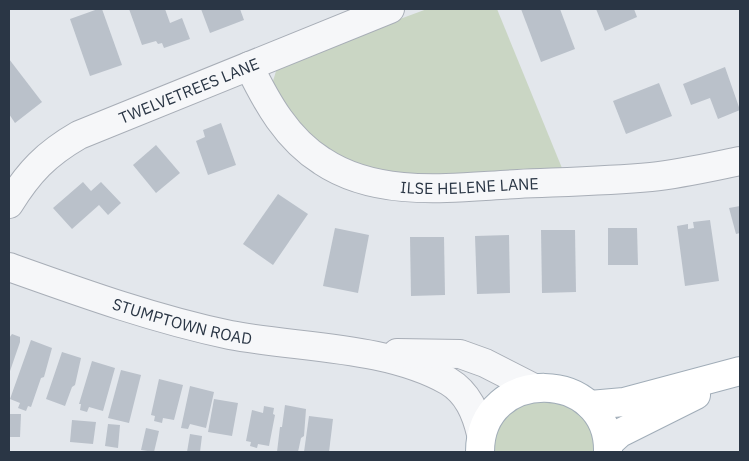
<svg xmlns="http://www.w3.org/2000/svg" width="749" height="461" font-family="'IBM Plex Sans',sans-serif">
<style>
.green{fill:#cad6c4}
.building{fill:#bac1ca}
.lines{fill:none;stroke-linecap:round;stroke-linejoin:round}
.minor-casing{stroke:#a8aeb7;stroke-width:30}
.major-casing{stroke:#a1adb8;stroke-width:30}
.minor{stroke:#f6f7f9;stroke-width:28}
.major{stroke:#fff;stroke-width:28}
.labels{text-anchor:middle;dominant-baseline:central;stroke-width:5;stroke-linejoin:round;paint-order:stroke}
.street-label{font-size:16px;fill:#2a3645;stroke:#f3f6f9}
</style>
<rect width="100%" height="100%" fill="#e3e7ec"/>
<g class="green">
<polygon points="427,9 497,9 564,173 405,177 367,172 311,141 276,96 273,81 277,68 289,60"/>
<polygon points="575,395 608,452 480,452 497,406"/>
</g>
<g class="building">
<polygon points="98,9 102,9 122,65 90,76 70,19"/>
<polygon points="129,9 165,9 170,23 182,18 190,39 164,48 162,43 158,44 156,41 142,45"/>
<polygon points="201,9 240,9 244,20 210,33"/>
<polygon points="521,9 560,9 575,49 541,62"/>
<polygon points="596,9 634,9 637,17 605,31"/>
<polygon points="9,59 42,102 15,123 9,114"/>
<polygon points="725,67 740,110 718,119 710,98 691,105 683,84"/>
<polygon points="659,83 672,116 626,134 613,101"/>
<polygon points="221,123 236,165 208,175 196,141 205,137 203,130"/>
<polygon points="156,145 180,173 156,193 133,165"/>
<polygon points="83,182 91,191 101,182 121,203 108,215 99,205 72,229 53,208"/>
<polygon points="278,194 308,214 273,265 243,244"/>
<polygon points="740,206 740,233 736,234 729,208"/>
<polygon points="710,220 719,281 685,286 677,226 688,224 688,229 694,228 693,222"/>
<polygon points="335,228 369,235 358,293 323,286"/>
<polygon points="608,228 637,228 638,265 608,265"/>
<polygon points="541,230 575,230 576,292 542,293"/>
<polygon points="509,235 510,293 477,294 475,236"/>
<polygon points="410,237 444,237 445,295 411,296"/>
<polygon points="12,334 20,337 20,342 9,374 9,338"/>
<polygon points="31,340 52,348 44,377 41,378 31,407 28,406 26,411 18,408 20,403 10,399"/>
<polygon points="62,352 81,358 75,385 72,387 65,406 46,399"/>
<polygon points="92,361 115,368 103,411 89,407 87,412 80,410 81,404 79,404"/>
<polygon points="121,370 141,375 129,423 108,418"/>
<polygon points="159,379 183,385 174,420 163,418 162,423 154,421 155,416 151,415"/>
<polygon points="190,386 214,392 206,428 190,424 188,429 181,428"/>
<polygon points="214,399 238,403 232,436 208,432"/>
<polygon points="285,405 306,409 304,436 301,438 298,452 277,452 280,427 282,427"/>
<polygon points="264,406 274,408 273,414 275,415 269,446 258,444 257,448 250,446 251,442 246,441 252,410 263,413"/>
<polygon points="9,414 21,414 20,437 9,437"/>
<polygon points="309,416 333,419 329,452 304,452"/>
<polygon points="72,420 96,422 93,444 70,442"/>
<polygon points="108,424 120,425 118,448 105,446"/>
<polygon points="146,428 159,431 154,452 141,450"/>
<polygon points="190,434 202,436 200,452 187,452"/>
</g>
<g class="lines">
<defs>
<g id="minor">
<path id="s1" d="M249,66C267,103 287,139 322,161C379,199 454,187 518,184C562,182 607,181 651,177C681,174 711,167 740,161"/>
<path id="s2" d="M9,204C29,172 46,154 79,135L390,9"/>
<path id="s3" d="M9,267C82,293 154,319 230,335C299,348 386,346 448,381C468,393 476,413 481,434"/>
<polyline points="397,353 460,354 485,363 532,387"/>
</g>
<g id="major">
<polyline points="590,405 624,402 740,371"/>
<polyline points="608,444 620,433 696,395"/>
<path d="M480,452C480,365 610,368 608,452"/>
</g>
</defs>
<use href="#minor" class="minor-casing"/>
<use href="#major" class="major-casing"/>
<use href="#minor" class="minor"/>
<use href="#major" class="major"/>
</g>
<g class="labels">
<g class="street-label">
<text stroke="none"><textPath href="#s2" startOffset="218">TWELVETREES LANE</textPath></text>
<text stroke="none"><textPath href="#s1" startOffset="274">ILSE HELENE LANE</textPath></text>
<text stroke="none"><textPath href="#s3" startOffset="182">STUMPTOWN ROAD</textPath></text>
</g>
</g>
<rect width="749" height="461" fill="none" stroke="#2a3645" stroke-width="20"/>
</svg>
